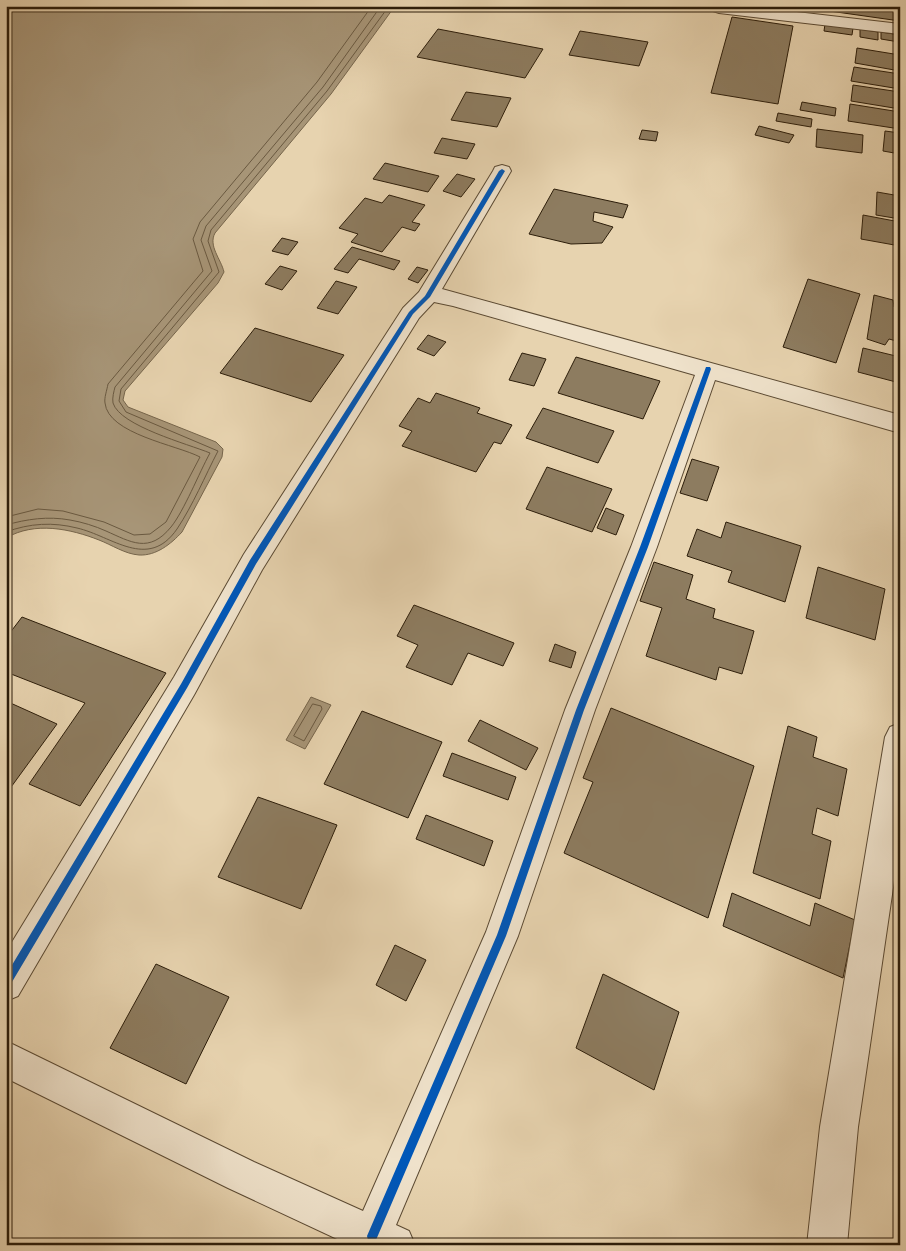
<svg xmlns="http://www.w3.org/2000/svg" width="906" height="1251" font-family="'IM FELL French Canon',serif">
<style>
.water{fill:#a79577;stroke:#76654b}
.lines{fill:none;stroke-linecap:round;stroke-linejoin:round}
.shore{stroke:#6a5940;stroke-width:1}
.building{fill:#8d7c60;stroke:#2c1d0a}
.minor-casing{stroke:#5b4a33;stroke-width:2}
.minor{fill:#efe2cb;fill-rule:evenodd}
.cycleway-casing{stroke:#efe2cb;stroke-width:3}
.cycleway{fill:#0057b8;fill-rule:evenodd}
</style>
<rect width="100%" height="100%" fill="#e7d3af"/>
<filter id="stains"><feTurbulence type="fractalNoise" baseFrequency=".004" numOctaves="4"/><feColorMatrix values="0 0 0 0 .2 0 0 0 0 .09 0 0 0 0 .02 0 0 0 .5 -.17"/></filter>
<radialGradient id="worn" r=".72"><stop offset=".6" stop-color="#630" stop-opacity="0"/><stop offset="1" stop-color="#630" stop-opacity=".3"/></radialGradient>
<g class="water">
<path d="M6,6H395L331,94L215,233C208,246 221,259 224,272L218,283L125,391L123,400L128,407L216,442L223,449L222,457L182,532C171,544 156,556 139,555C125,554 112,545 99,540C71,529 35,521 6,538Z"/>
<polygon points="311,697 331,705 305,749 286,740"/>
</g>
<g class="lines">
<g class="shore">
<path d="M6,517L38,509L63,511L104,522L134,535L150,534L166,522L200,457C177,445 108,434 105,403C104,398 107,390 108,384L203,271L193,239L200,222L317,82L372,6"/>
<path d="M6,525C27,519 48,516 70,520C82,522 95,526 106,531C131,542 149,554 171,527C184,511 199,473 210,453C188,444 120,426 113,403C112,398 114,391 115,387L212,271L201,240L206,226L323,87L381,6"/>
<path d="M6,532C30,523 53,522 77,528C112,536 148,571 177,529C193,505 205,476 218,451L126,412L119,401L121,389L219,272L208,241L211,230L327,91L389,6"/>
<polygon points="313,704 321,706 322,709 304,741 294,736"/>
</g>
</g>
<g class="building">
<polygon points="794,6 859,6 900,12 900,21"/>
<polygon points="732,17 793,26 778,104 711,93"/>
<polygon points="825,24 853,28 852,35 824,31"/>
<polygon points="438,29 543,49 525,78 417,57"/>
<polygon points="860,29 878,32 878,40 860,37"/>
<polygon points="580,31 648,42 639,66 569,55"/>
<polygon points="881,32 900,35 899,42 881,39"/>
<polygon points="857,48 900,55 900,71 855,63"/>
<polygon points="854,67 900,74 900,89 851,81"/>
<polygon points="853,85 900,92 900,109 851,101"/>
<polygon points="466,92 511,98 497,127 451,120"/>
<polygon points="802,102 836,108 835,116 800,110"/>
<polygon points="850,104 900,112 900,129 848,121"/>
<polygon points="778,113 812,119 811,127 776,121"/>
<polygon points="759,126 794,135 789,143 755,135"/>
<polygon points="817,129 863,135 862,153 816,147"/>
<polygon points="642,130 658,132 656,141 639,139"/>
<polygon points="885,131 900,133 900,154 883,151"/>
<polygon points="442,138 475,144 467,159 434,153"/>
<polygon points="385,163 439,176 428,192 373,179"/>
<polygon points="457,174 475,179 461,197 443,191"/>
<polygon points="554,189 628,205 623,218 594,212 593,221 613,227 602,243 571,244 529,234"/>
<polygon points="877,192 900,196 900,219 876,215"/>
<polygon points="389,195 425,205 412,222 420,224 415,231 402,227 382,252 351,242 358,234 339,228 365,198 382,203"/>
<polygon points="863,215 900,222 900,246 861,239"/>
<polygon points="282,238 298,242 288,255 272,251"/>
<polygon points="352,247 400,261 394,270 359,259 348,273 334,269"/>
<polygon points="280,266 297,271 282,290 265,284"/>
<polygon points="417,267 428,270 418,283 408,279"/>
<polygon points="808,279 860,294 836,363 783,347"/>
<polygon points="336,281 357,287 338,314 317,308"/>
<polygon points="874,295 893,300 894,307 900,309 900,342 889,339 885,345 867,339"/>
<polygon points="255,328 344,355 311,402 220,373"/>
<polygon points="428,335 446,342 434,356 417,349"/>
<polygon points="863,348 900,357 896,382 858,372"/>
<polygon points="522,353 546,359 534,386 509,380"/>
<polygon points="576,357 660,381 643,419 558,393"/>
<polygon points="436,393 480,408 477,413 512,425 501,444 494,442 476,472 402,446 412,431 399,426 418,398 430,403"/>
<polygon points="543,408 614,431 598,463 526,438"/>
<polygon points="692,459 719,467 707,501 680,493"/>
<polygon points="547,467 612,489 592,532 526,509"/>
<polygon points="606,508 624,515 616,535 597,528"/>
<polygon points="726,522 801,546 785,602 728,582 732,571 687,556 697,529 721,538"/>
<polygon points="654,562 693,575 686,599 715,609 713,618 754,631 742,674 719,667 716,680 646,656 662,608 640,601"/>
<polygon points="818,567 885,589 875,640 806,618"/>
<polygon points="414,605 514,643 503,666 468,653 452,685 406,667 418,645 397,636"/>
<polygon points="22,617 166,673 80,806 29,784 85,703 6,672 6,638"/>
<polygon points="555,644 576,652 571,668 549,661"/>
<polygon points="6,701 57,724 6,794"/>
<polygon points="611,708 754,766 708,918 564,853 593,782 583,778"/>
<polygon points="362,711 442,742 408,818 324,784"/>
<polygon points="480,720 538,748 526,770 468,741"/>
<polygon points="788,726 817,737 813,757 847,769 838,816 817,808 812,834 831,841 820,899 753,873"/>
<polygon points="452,753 516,777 508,800 443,776"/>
<polygon points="258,797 337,825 301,909 218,877"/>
<polygon points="426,815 493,841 484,866 416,839"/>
<polygon points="732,893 810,926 815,903 855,920 843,978 723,926"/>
<polygon points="395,945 426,960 406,1001 376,985"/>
<polygon points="156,964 229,997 186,1084 110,1048"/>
<polygon points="603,974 679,1012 654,1090 576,1048"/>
</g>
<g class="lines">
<defs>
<g id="minor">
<polygon points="712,6 745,6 900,24 900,34 719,13 713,11"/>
<polygon points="502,165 509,167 511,171 442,289 900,415 900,433 715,380 657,547 595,710 518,936 396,1225 409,1231 415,1245 350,1245 228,1188 6,1078 6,1041 254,1162 363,1211 486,932 565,710 631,547 695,375 453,306 434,302 419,318 262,570 194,695 18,996 6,1001 6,952 174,677 244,554 403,308 419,292 493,171 495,167"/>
<polygon points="900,723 900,840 858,1127 847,1245 807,1245 820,1127 885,737 890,727"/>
</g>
</defs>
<use href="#minor" class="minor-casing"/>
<use href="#minor" class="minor"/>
<defs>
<g id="cycleway">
<polygon points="502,169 505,171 430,297 413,314 256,564 187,688 9,987 6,989 6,975 181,684 250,560 409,312 425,296 499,171"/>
<polygon points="706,367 710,367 711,369 648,547 584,710 506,936 376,1240 372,1241 368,1240 367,1236 497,935 576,710 640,547"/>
</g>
</defs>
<use href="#cycleway" class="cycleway-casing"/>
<use href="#cycleway" class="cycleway"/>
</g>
<rect width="906" height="1251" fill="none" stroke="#e7d3af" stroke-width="25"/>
<rect x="8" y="8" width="891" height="1236" fill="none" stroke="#2c1d0a" stroke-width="2.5"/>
<rect x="12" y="12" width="881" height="1226" fill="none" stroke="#2c1d0a"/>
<rect width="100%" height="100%" filter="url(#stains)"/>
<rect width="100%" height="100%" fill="url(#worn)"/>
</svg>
